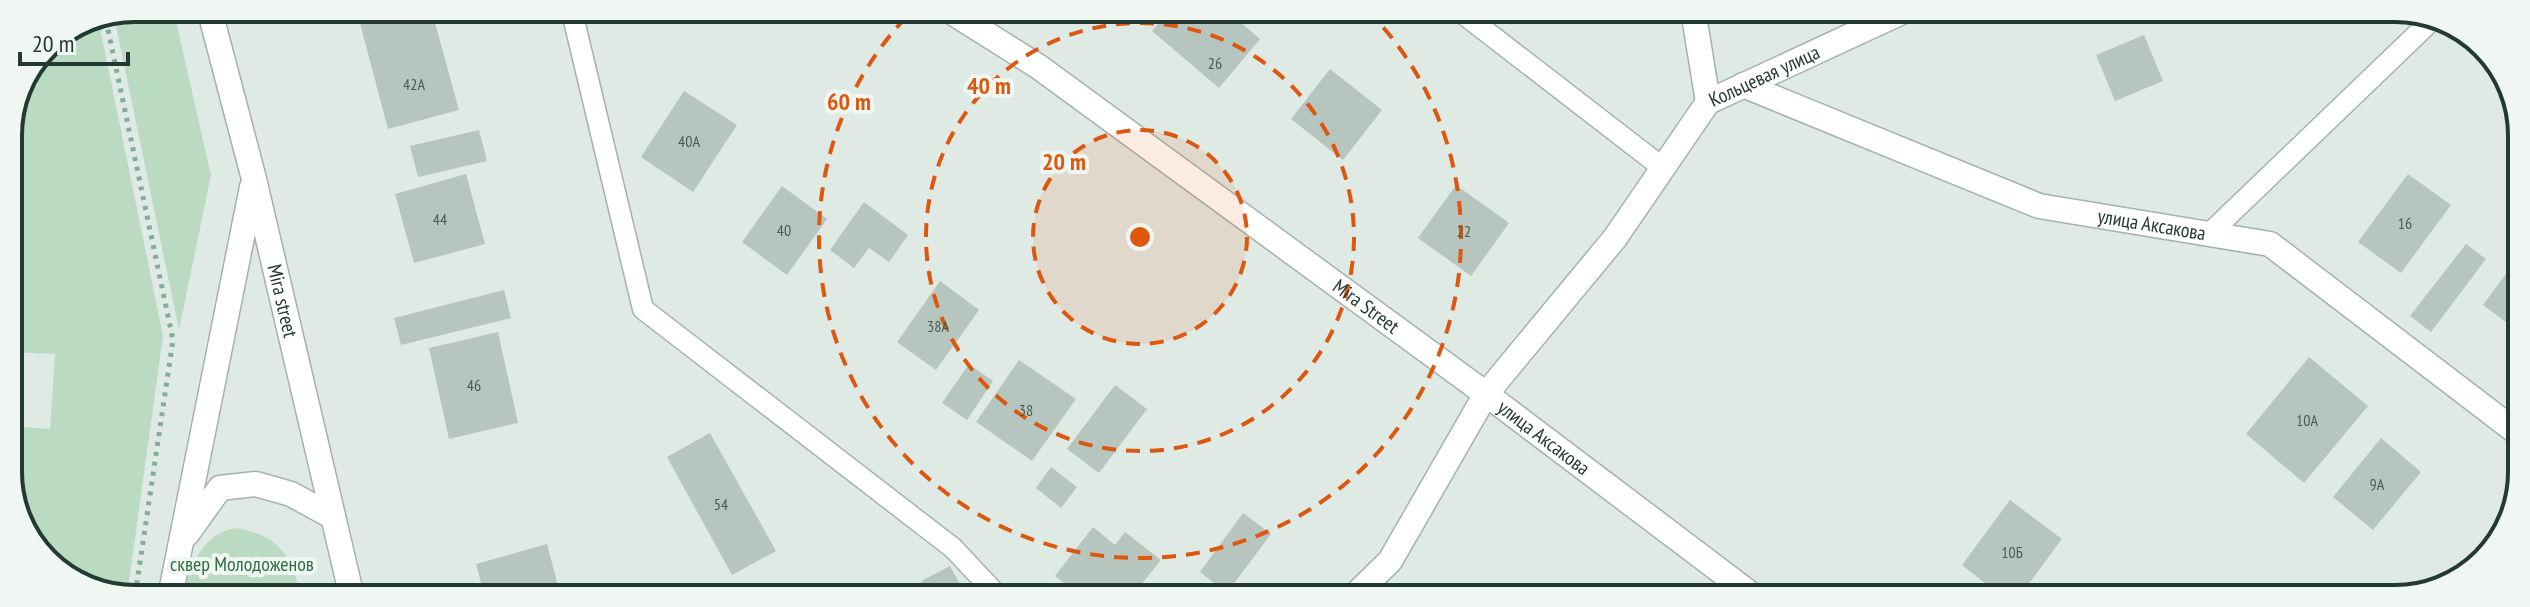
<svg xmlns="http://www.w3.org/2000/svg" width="2530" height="607" font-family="'PT Sans Narrow',sans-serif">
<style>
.green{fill:#badac1}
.building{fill:#b6c5be}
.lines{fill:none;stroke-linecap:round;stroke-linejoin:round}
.service-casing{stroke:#a3b2ac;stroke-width:23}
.minor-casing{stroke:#a3b2ac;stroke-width:27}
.path{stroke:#83ac9c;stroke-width:5;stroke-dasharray:4 6;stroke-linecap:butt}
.service{stroke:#fff;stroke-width:20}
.minor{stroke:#fff;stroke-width:24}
.ring{fill:none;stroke:#de570e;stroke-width:4;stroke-dasharray:14 10}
.labels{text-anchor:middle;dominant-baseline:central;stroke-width:8;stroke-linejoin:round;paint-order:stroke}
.number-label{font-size:16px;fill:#475d55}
.street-label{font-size:20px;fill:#223a32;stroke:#f0f7f3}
.park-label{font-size:20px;fill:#2f6e43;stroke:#f0f7f3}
.rim{fill:none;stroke:#223a32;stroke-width:4}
.centre{fill:#de570e;stroke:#f0f7f3;stroke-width:4}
.ring-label{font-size:24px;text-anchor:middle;font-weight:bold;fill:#de570e;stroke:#f0f7f3;stroke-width:8;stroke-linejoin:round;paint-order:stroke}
</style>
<rect width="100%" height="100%" fill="#e0eae5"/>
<g class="green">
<polygon points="135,8 173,8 211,175 179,330 114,16"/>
<polygon points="99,23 163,336 127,596 109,596 45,562 11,498 10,426 50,429 55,354 10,352 8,127 45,45"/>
<path d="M235,528C278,534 293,557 301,597H183C187,568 204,533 235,528Z"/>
</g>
<g class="building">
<polygon points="356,8 431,8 459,110 388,129"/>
<polygon points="1171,9 1225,9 1260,39 1219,88 1152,31"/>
<polygon points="2144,35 2163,81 2115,101 2096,55"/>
<polygon points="1330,69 1382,110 1343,160 1291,119"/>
<polygon points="684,91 737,125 693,192 641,157"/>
<polygon points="479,130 487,161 418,177 410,146"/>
<polygon points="466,174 485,244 414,263 395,194"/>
<polygon points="2408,174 2451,205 2401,273 2358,242"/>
<polygon points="1456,185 1509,223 1471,276 1418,238"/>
<polygon points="782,186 827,219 787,275 742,242"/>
<polygon points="864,202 908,235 889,262 869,248 854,268 830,250"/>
<polygon points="2466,244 2486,259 2431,332 2410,316"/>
<polygon points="2519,256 2519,332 2483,305"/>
<polygon points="940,281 979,310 936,370 897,342"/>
<polygon points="504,290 511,318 401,345 394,318"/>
<polygon points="498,332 518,423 449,439 429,348"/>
<polygon points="2309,357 2368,406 2304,483 2246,434"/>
<polygon points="1019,360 1076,399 1032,461 976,422"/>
<polygon points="969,364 993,381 967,420 942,403"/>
<polygon points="1115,385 1147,409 1099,473 1067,449"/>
<polygon points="710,433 776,551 732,575 667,457"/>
<polygon points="2381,438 2421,472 2373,530 2333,497"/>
<polygon points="1051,467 1077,487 1061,508 1036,488"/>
<polygon points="2010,500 2062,539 2018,598 1979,598 1976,596 1985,583 1962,565"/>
<polygon points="1243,513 1271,534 1227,593 1200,572"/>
<polygon points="1093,527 1115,545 1125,532 1161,560 1131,597 1082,597 1055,576"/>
<polygon points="547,544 561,597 485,597 476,564"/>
<polygon points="950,566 967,597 930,597 921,581"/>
</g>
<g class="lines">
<defs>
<g id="service">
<polyline points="571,8 643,309 953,548 999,597"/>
<polyline points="1457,9 1663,168"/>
<polyline points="2209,234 2434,18"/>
</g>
<g id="minor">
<path id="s1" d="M209,8L254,179L352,597"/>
<path id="s2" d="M947,9L1039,67L1486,394L1615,238L1708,102"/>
<polyline points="1693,10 1708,102"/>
<path id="s3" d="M1743,85L2039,206L2270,244L2519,434"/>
<path id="s4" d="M1708,102L1906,10"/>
<polyline points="187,534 220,488 256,484 291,494 333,517"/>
<polyline points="170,597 252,187"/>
<path id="s5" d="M1352,598L1390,561L1486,394L1756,598"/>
</g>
</defs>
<use href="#service" class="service-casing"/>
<use href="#minor" class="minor-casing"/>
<polyline class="path" points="106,20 173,340 135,596"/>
<use href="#service" class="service"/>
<use href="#minor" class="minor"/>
</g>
<circle cx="1140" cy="237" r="107" fill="#de570e" fill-opacity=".12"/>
<g class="ring">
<circle cx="1140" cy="237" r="107"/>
<circle cx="1140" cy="237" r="214"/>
<path d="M1367 10A321 321 0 1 1 913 10"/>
</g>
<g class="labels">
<g class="number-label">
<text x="1215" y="63">26</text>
<text x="414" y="84">42А</text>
<text x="689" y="141">40А</text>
<text x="440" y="219">44</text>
<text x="2405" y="223">16</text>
<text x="784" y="230">40</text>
<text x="1464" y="231">22</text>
<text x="938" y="326">38А</text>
<text x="474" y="385">46</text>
<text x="1026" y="410">38</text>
<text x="2307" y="420">10А</text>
<text x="2377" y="484">9А</text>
<text x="721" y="504">54</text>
<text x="2012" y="552">10Б</text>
</g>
<g class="street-label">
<text stroke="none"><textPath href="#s4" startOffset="62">Кольцевая улица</textPath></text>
<text stroke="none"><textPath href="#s3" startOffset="434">улица Аксакова</textPath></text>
<text stroke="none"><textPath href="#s1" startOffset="302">Mira street</textPath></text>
<text stroke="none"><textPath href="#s2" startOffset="514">Mira Street</textPath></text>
<text stroke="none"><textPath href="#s5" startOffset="318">улица Аксакова</textPath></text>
</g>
<g class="park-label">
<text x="242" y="564">сквер Молодоженов</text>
</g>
</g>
<path d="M0 0H2530V607H0ZM135 22H2395A113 113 0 0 1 2508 135V472A113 113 0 0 1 2395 585H135A113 113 0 0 1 22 472V135A113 113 0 0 1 135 22Z" fill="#f0f7f3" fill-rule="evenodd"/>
<path class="rim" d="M135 22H2395A113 113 0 0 1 2508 135V472A113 113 0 0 1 2395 585H135A113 113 0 0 1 22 472V135A113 113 0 0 1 135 22Z"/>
<circle cx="1140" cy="237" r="12" class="centre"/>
<g class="ring-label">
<text x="989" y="94">40 m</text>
<text x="849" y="110">60 m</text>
<text x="1064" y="170">20 m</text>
</g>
<path d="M20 52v12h108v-12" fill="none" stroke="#223a32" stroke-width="4"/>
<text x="32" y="52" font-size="24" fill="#223a32" stroke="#f0f7f3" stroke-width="6" paint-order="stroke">20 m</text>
</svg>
